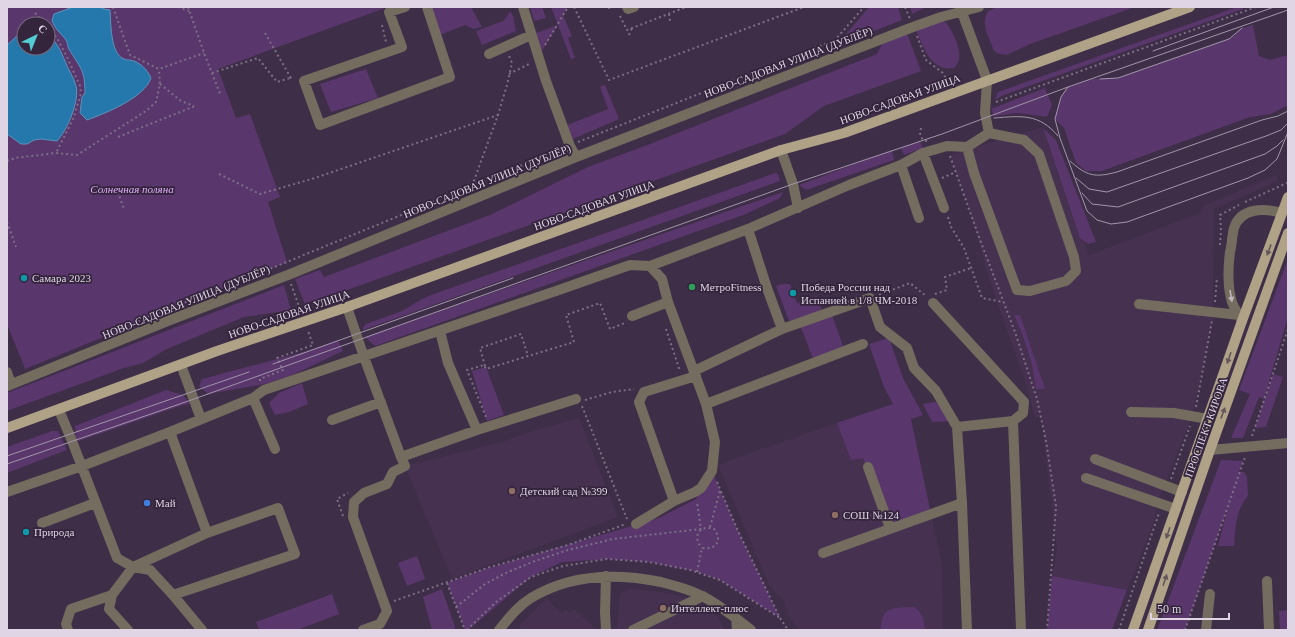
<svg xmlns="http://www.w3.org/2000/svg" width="1295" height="637" font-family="Georgia,serif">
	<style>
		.built { fill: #463151 }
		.green { fill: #59366c; fill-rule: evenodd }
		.water { fill: #2578ab; stroke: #5d94bc }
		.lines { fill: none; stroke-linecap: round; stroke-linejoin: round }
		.path { stroke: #7d6f85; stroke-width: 2; stroke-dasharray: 2 3; stroke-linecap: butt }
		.minor { stroke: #736c5f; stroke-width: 10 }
		.major { stroke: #afa287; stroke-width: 10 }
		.tram { stroke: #a296a9; stroke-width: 1 }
		.oneway { fill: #65565a }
		.oneway2 { fill: #bfb6bd }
		.culture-dot { fill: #0f9aa8; stroke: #34243c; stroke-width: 1.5 }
		.leisure-dot { fill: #2e9e5b; stroke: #34243c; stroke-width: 1.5 }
		.education-dot { fill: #8d6e63; stroke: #34243c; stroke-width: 1.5 }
		.shop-dot { fill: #3f7fe0; stroke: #34243c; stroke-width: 1.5 }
		.labels { text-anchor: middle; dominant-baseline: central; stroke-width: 3.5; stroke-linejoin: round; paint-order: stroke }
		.street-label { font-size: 11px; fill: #dfd5e5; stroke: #34243c }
		.park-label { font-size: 11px; font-style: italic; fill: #e1b2fc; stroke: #34243c }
		.poi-label { font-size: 11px; fill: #dfd5e5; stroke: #34243c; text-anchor: start }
	</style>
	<rect width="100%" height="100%" fill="#3e2e47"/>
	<path class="built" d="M1042,127L1089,255L1200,213L1205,205L1276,175L1278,181L1214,209L1213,319L1193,414L1157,504L1154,522L1127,590L1052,576L1057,551L1041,415L1035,418L1025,381L992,288L967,203L950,155Z
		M892,404L911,419L942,565L943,630H799L788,616L784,602L769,585L718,465L738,457Z
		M579,418L618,517L452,579L405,466L502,442L535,430Z
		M629,588L654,591L695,599L718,617L725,630H617L620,594Z
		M546,598L562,613L565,609L570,613L574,609L597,630H519L521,624Z"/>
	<path class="green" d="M7,7H388L218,69L236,118L250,114L280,197L268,202L287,262L25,369L7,324ZM24,24H48V48H24Z
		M431,7H471L482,27L473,29L465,25L440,35Z
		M530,7H542L546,18L534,21Z
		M551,7H567L563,15L572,36L568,38L575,58L571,59L558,25L538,57L531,35L558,25Z
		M869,7H898L902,20L841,44V40Z
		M910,7H927L912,14Z
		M998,7H1135L1030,44L1007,55L999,54L994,51C989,37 980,25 988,11Z
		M1237,7H1243V9L1001,96L995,100L998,92Z
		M510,11L513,16L516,31L482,45L476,31L503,21L506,18Z
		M943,20C951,26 962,50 959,60C958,63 956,66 954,68C931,72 923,47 916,30Z
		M1253,25L1259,56L1270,60L1288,55V105L1271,114L1250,117L1102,171H1086L1076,163L1064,128L1055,119L1061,97L1068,87L1092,79L1118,78L1231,38L1242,28Z
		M907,33L921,71L824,106L785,134L305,305L295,279L320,270L324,277L490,215L588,167L650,144L877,54L883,42Z
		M366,69L378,98L331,112L320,84Z
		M605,85L619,119L573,139L567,125L608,109L600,87Z
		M1045,88L1052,105L1047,117L1019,113L994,116L991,109Z
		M1043,128L1056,140L1096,242L1088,244L1080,238Z
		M920,141L923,148L904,155L901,148Z
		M892,150L894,160L806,190L799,185Z
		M775,173L778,174L780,181L363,330V327L366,324L402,311L422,299L431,295Z
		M783,192L780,198L746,214L375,346L365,337Z
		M1288,259V317L1264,399L1259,397L1243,438H1231L1250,394L1239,390Z
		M782,284H790L797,303L817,296L822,311L789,321L776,286Z
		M284,285L291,310L244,317L167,349L143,363L121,369L7,411V393Z
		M832,315L845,351L813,359L799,322Z
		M1014,315H1020L1045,389H1036L1032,364L1022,333Z
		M889,338L903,378L923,415L911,419L931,514L890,528L863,458L851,460L837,423L893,404L884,387L869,344Z
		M338,340L343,351L292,375L265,384L208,394L199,386L202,379L307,351Z
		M486,367L504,415L487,421L472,371Z
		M1273,374L1283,377L1266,427L1255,428Z
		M302,383L308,404L289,412L275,415L269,403L279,393Z
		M166,390L183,395L190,404L183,405L76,442L75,426Z
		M935,402L949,410L953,421L932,422L923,404Z
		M52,431H58L67,450L7,473V447Z
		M1221,460L1243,461L1239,472H1244L1247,477L1248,496C1235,511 1236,527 1234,546H1218L1228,506L1185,630H1157Z
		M712,471L738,531L780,618L720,580L694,571L649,562L607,559L562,562L531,577L468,630H465L447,583L482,570L659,518L696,499Z
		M417,556L425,579L407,586L398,563Z
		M1052,576L1127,590L1112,630H1047Z
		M442,589L455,627L454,630H432L423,597Z
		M332,594L339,614L297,630H259L256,622Z
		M914,607C923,613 924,620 925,630H881C881,605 894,608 914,607Z
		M1288,610V630H1280L1279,611Z"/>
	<path class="water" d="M73,7H100L104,9L110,10C111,22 110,54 124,59C126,60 128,60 130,60C140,62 147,69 151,78C144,98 106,113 87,120L80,113L82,97L85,93C85,69 80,68 69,49C67,46 68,43 66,40C60,32 55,30 52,20L54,14Z
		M24,34V48H48V36C57,41 61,52 65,61C68,70 74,77 76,86C80,100 67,131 57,141L41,139L34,140L27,144H21L7,134V45L17,36Z"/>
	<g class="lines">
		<path class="path" d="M113,7L130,55L159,69L204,53
			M178,7L189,11
			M188,7L204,53L221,96
			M574,7L609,80L804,7
			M905,7L910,19
			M608,8L615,7
			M35,13L45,24
			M669,14L670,21
			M620,16L627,30L686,7
			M382,25L386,42
			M48,28L57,38L66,55L80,86L81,93L74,117L56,153
			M265,33L291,78L294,77
			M629,35L632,28
			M917,36L926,60L943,73L949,84
			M545,45L568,7
			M212,73L258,58L277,82L290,78
			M509,74L531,63
			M160,84L181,101L194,106
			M996,102L1256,7
			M921,128L920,135L923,140L927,141
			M118,137L195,106
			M578,142L835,40L864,7
			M950,156L979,237L1015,332L1037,399L1046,441L1056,506L1047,630
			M7,161L15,158L56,153L77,155L146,111L156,102L160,84L159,69
			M219,174L260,194L315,178L498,115
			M942,178L956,172
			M472,186L498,115L507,85L512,63L509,56
			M116,187L124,209
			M1245,202L1287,183L1288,181
			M948,217L951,227L964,248L982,298L1003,302
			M7,222L16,247
			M1220,245L1221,230L1220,215L1239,205
			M238,282L472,186L561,149
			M291,284L301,312
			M935,294L947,290L945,277L971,268
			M879,295L910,283L926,296
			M1215,302L1217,277
			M666,329L680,371
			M111,332L164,310L205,295
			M485,366L480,348L521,334L528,356
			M260,381V379L283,370L277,358L313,345L308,331
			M585,400L612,392L634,389
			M582,406L627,519
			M1196,407L1212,321
			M486,417L467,370L484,365L486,369L574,342L566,315L600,303L610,329L625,323
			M1252,436L1288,329
			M1171,479L1190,426
			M717,482L738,531L780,618L788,630
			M343,516L337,499L348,493
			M710,527L720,491
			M697,572L702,548C716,550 723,541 714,529C699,524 692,537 702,548
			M447,583L465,630
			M394,601L490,567L568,545L626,524
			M456,607L485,584L508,572L535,561L568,550L613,539L701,529L697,502
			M467,630L496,602L531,577L563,566L607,559L649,562L690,570L720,580L780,618
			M1119,630L1159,513
			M1185,630L1245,457"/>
		<path class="minor" d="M405,7L389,12L402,47L304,81L320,125L450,77L427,7
			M523,7L546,81L570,146L576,157
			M627,7L628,9L634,7
			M960,7L987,80L985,113L989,133
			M489,54L531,35
			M781,150L793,184L798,208
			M923,153L944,208
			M901,165L919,218
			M748,229L767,288L782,329
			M933,303L1024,402L1023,413L1013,421L957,427
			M1139,304L1239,315
			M347,307L364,357L401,457
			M632,316L668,302
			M1242,321C1239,315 1234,308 1232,302C1227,286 1228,268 1230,252C1232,245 1232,235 1234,228C1241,207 1265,208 1282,213
			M440,331L448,363L477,430
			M181,365L201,419
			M694,371L782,329L870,298L880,327L907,348L914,368L936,391L957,427L962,503L967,630
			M7,372L11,384
			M7,386L170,320L288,275L576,157L913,27L941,17L979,7
			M253,398L275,449
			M706,404L863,344
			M59,410L72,441L117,558L133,567L150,570L173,595L202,630
			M1131,412L1174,413L1208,419
			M332,420L381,402
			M1013,421L1021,630
			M170,432L207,533
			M1210,450L1288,443
			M1095,459L1182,492
			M868,467L890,528
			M1086,478L1176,509
			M7,492L82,466L170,432L253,398L264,390L556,291L630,265L650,266L748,229L849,185L901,165L923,153L947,146L967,147L989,133L1024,140L1039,154L1074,257L1076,271L1066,281L1030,291L1017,290L974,173L967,147
			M674,501L639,402L644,392L696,376
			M42,523L95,503
			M636,524L674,501L695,492L701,488L712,471L715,442L706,404L668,302L662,279L650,266
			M823,553L962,503
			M1267,581L1269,630
			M112,595L109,609L128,630
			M736,618L737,630
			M68,630L66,624L71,609L112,595L133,567L207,533L278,508L295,554L173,595
			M363,630L380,624L387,611L353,517L354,502L364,493L387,484L393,472L405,466L401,457L477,430L576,399
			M499,630C509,618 518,606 531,598C570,574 617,573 661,582C675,586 690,589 704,597C721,606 736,618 751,630
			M606,630L605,612L606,576
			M633,630L703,596
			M1206,630L1210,594"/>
		<path class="major" d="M7,428L217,351L347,307L781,150L844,133L1190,7
			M1133,630L1242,321L1288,197
			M1148,630L1210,450L1288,233"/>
		<path class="tram" d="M1153,51L1274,7
			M1100,79L1118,78L1229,39L1242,28
			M1068,87L1061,97L1055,119L1060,138L1087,211L1097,220L1111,224L1127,222L1248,178L1265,170L1277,159L1288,132
			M994,118C1021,116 1039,113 1058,136
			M1070,161C1087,176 1094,178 1117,172L1262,120L1278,116L1288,111
			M1076,178L1089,189L1107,192L1266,136L1281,130L1288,123
			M1082,193L1092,204L1118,207L1265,154L1277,146L1283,140
			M273,364L513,278
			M7,456L249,372
			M7,464L194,399L793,184L942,134L1068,87L1288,10"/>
	</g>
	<defs><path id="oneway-solid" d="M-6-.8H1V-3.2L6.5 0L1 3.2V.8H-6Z"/></defs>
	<g class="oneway">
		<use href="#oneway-solid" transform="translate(1269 250) rotate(110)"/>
		<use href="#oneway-solid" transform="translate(1229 358) rotate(109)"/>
		<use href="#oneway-solid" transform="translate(1223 413) rotate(-70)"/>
		<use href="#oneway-solid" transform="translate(1168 533) rotate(109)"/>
		<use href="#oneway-solid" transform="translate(1165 580) rotate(-71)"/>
	</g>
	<use class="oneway2" href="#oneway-solid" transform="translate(1231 296) rotate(80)"/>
	<g class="culture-dot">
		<circle cx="24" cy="278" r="4"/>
		<circle cx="793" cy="293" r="4"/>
		<circle cx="26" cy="532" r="4"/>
	</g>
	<circle class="leisure-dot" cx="692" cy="287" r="4"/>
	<g class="education-dot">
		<circle cx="512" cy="491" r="4"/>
		<circle cx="835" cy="515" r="4"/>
		<circle cx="663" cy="608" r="4"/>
	</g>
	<circle class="shop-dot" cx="147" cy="503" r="4"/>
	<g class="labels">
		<g class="street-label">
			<text transform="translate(788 62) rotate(-21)">НОВО-САДОВАЯ УЛИЦА (ДУБЛЁР)</text>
			<text transform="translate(900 99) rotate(-20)">НОВО-САДОВАЯ УЛИЦА</text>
			<text transform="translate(487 181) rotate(-22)">НОВО-САДОВАЯ УЛИЦА (ДУБЛЁР)</text>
			<text transform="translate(594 205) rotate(-20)">НОВО-САДОВАЯ УЛИЦА</text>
			<text transform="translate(186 302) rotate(-22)">НОВО-САДОВАЯ УЛИЦА (ДУБЛЁР)</text>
			<text transform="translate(289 314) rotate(-19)">НОВО-САДОВАЯ УЛИЦА</text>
			<text transform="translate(1206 427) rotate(-70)">ПРОСПЕКТ КИРОВА</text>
		</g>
		<g class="park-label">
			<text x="132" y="189">Солнечная поляна</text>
		</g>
		<g class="poi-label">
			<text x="32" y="278">Самара 2023</text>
			<text x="700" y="287">МетроFitness</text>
			<text x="801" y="287">Победа России над<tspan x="801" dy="13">Испанией в 1/8 ЧМ-2018</tspan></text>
			<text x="520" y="491">Детский сад №399</text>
			<text x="155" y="503">Май</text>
			<text x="843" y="515">СОШ №124</text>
			<text x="34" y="532">Природа</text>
			<text x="671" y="608">Интеллект-плюс</text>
		</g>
	</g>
	<rect width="1295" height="637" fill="none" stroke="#dfd5e5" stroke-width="16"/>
	<g transform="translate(36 36) rotate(43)"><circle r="19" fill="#34243c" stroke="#786b80"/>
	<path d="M0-3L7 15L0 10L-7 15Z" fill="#51ccd3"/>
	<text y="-6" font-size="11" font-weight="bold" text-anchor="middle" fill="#dfd5e5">С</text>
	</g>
	<path d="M1151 613v6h78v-6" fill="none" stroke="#dfd5e5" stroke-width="2"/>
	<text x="1157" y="613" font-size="12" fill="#dfd5e5" stroke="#34243c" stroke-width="3" paint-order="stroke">50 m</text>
</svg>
